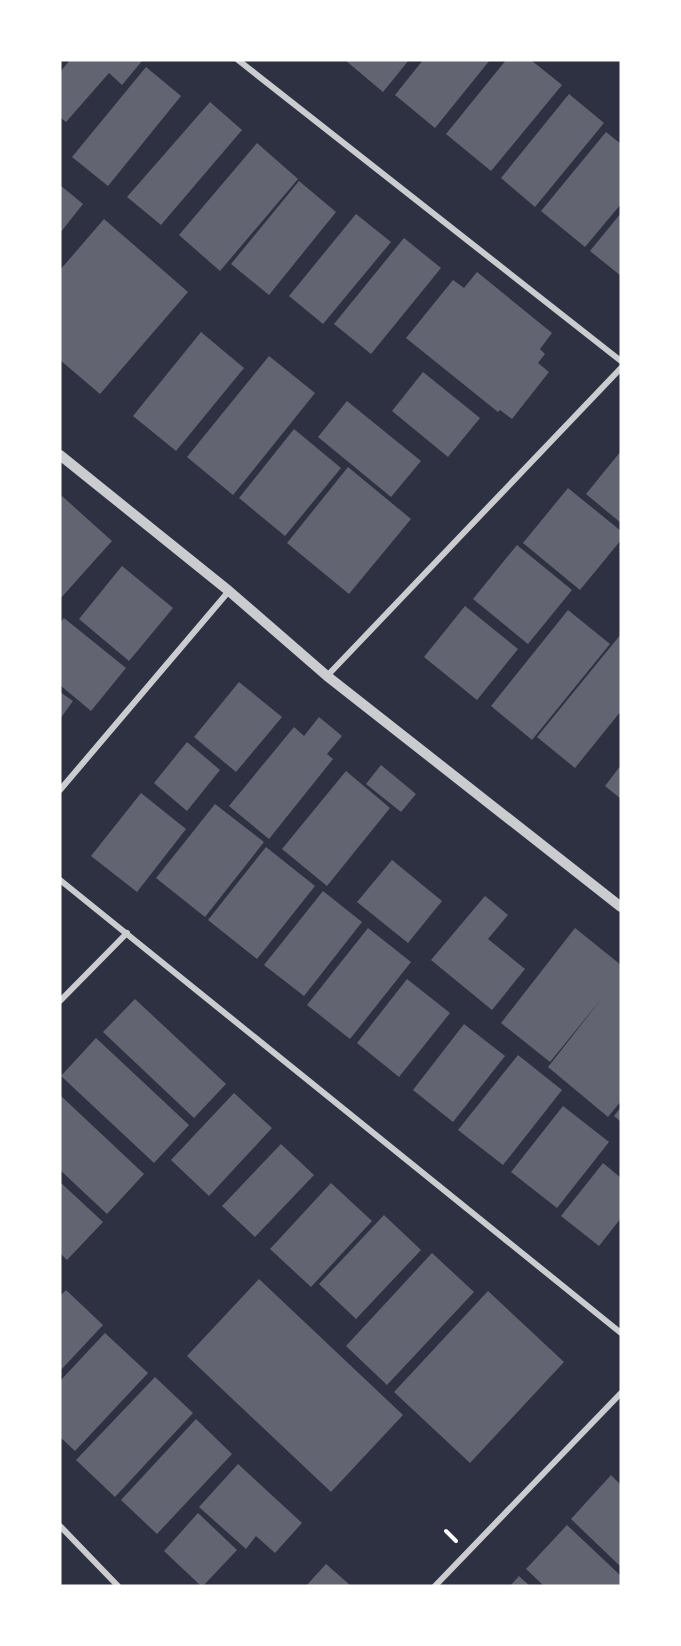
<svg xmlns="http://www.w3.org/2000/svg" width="681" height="1646" font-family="Inter,sans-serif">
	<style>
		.building { fill: #626471 }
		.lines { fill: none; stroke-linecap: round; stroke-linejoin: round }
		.path { stroke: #fff; stroke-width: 4 }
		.minor { stroke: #caccd0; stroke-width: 6 }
		.tertiary { stroke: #caccd0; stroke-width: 10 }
	</style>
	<rect width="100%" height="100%" fill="#2d3142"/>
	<path class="building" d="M70,60H141L142,61L122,85L109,73L66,122L60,117V72Z
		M345,60H409L383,92Z
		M423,60H490L435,128L395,95Z
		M506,60H531L562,85L491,171L446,134Z
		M146,67L181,96L108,186L72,157Z
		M569,94L604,123L535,207L501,178Z
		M210,102L242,130L161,225L127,197Z
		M606,132L621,144V204L585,247L541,211Z
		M257,143L298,179L220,271L179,235Z
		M299,181L336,212L269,295L231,264Z
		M60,185L83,204L60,233Z
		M621,213V276L590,251Z
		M356,214L391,242L323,324L289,296Z
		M104,219L188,292L100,394L60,360V270Z
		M404,238L441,268L371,354L334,324Z
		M477,272L552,333L540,349L545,354L538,363L549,372L512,419L500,410L498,412L406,338L453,280L464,288Z
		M201,332L244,368L176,451L133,416Z
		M269,356L315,393L233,495L187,457Z
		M423,372L480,418L448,457L392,411Z
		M347,401L421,461L391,497L318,437Z
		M294,429L341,468L285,536L239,498Z
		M621,451V523L586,494Z
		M348,467L411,519L349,594L287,543Z
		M568,488L621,531V540L580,590L523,543Z
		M62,496L112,541L60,599V498Z
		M517,545L572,590L528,644L473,599Z
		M122,566L173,608L129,661L79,619Z
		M465,606L518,649L477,700L424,657Z
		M568,610L610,644L532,740L491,706Z
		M64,618L126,668L91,711L60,685V623Z
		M621,634V711L575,768L537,737Z
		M239,682L282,717L236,772L194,737Z
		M60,692L73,701L60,719Z
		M319,717L342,736L327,754L333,759L269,839L229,806L294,727L304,736Z
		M187,742L220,770L187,811L154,783Z
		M381,765L416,794L401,812L366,784Z
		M621,765V799L605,786Z
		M346,771L390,808L327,886L282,849Z
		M141,793L186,829L137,892L91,856Z
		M215,804L264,842L205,917L156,878Z
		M266,847L315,886L257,959L208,920Z
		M392,860L442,901L408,943L357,902Z
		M323,891L362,922L304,996L264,965Z
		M485,896L508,915L488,939L525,969L492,1010L431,960Z
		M368,928L411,962L350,1039L307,1005Z
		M575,928L621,965V1101L608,1117L548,1067L603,997L550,1062L501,1023Z
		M407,979L450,1013L399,1077L357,1043Z
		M135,999L226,1084L194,1118L103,1032Z
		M464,1024L505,1056L453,1122L413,1090Z
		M96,1038L189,1125L154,1163L61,1076Z
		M518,1055L562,1090L503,1165L458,1130Z
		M234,1093L272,1128L209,1196L171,1160Z
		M60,1095L144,1174L107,1214L60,1170Z
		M563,1106L609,1142L557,1208L511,1172Z
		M621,1107V1122L614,1116Z
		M281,1144L314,1175L255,1237L222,1206Z
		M603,1163L621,1178V1218L599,1246L561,1216Z
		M60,1182L103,1222L67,1260L60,1253Z
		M331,1183L372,1221L311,1287L270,1249Z
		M384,1215L421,1250L356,1319L319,1284Z
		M432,1253L474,1292L387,1385L346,1346Z
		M259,1279L403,1415L331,1492L187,1356Z
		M66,1290L103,1325L60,1371V1296Z
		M488,1291L564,1362L470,1463L394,1392Z
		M105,1333L148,1373L75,1451L60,1437V1381Z
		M155,1377L193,1413L115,1497L76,1460Z
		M196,1419L232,1454L157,1534L121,1500Z
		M238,1464L302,1523L275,1553L256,1536L246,1549L199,1507Z
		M611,1475L621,1485V1567L571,1519Z
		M198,1513L237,1550L203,1586H201L164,1551Z
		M567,1525L621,1576V1586H544L526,1569Z
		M326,1564L351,1586H306Z
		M519,1576L530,1586H510Z"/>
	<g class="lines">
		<path class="path" d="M446,1531L456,1541"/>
		<path class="minor" d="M238,60L621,361
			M327,676L621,368
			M60,790L229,591
			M60,880L621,1333
			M60,1001L127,933
			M60,1526L118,1586
			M435,1586L621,1393"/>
		<path class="tertiary" d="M60,455L229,591L327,676L621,907"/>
	</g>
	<rect width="681" height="1646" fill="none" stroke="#ffffff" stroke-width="123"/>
</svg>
